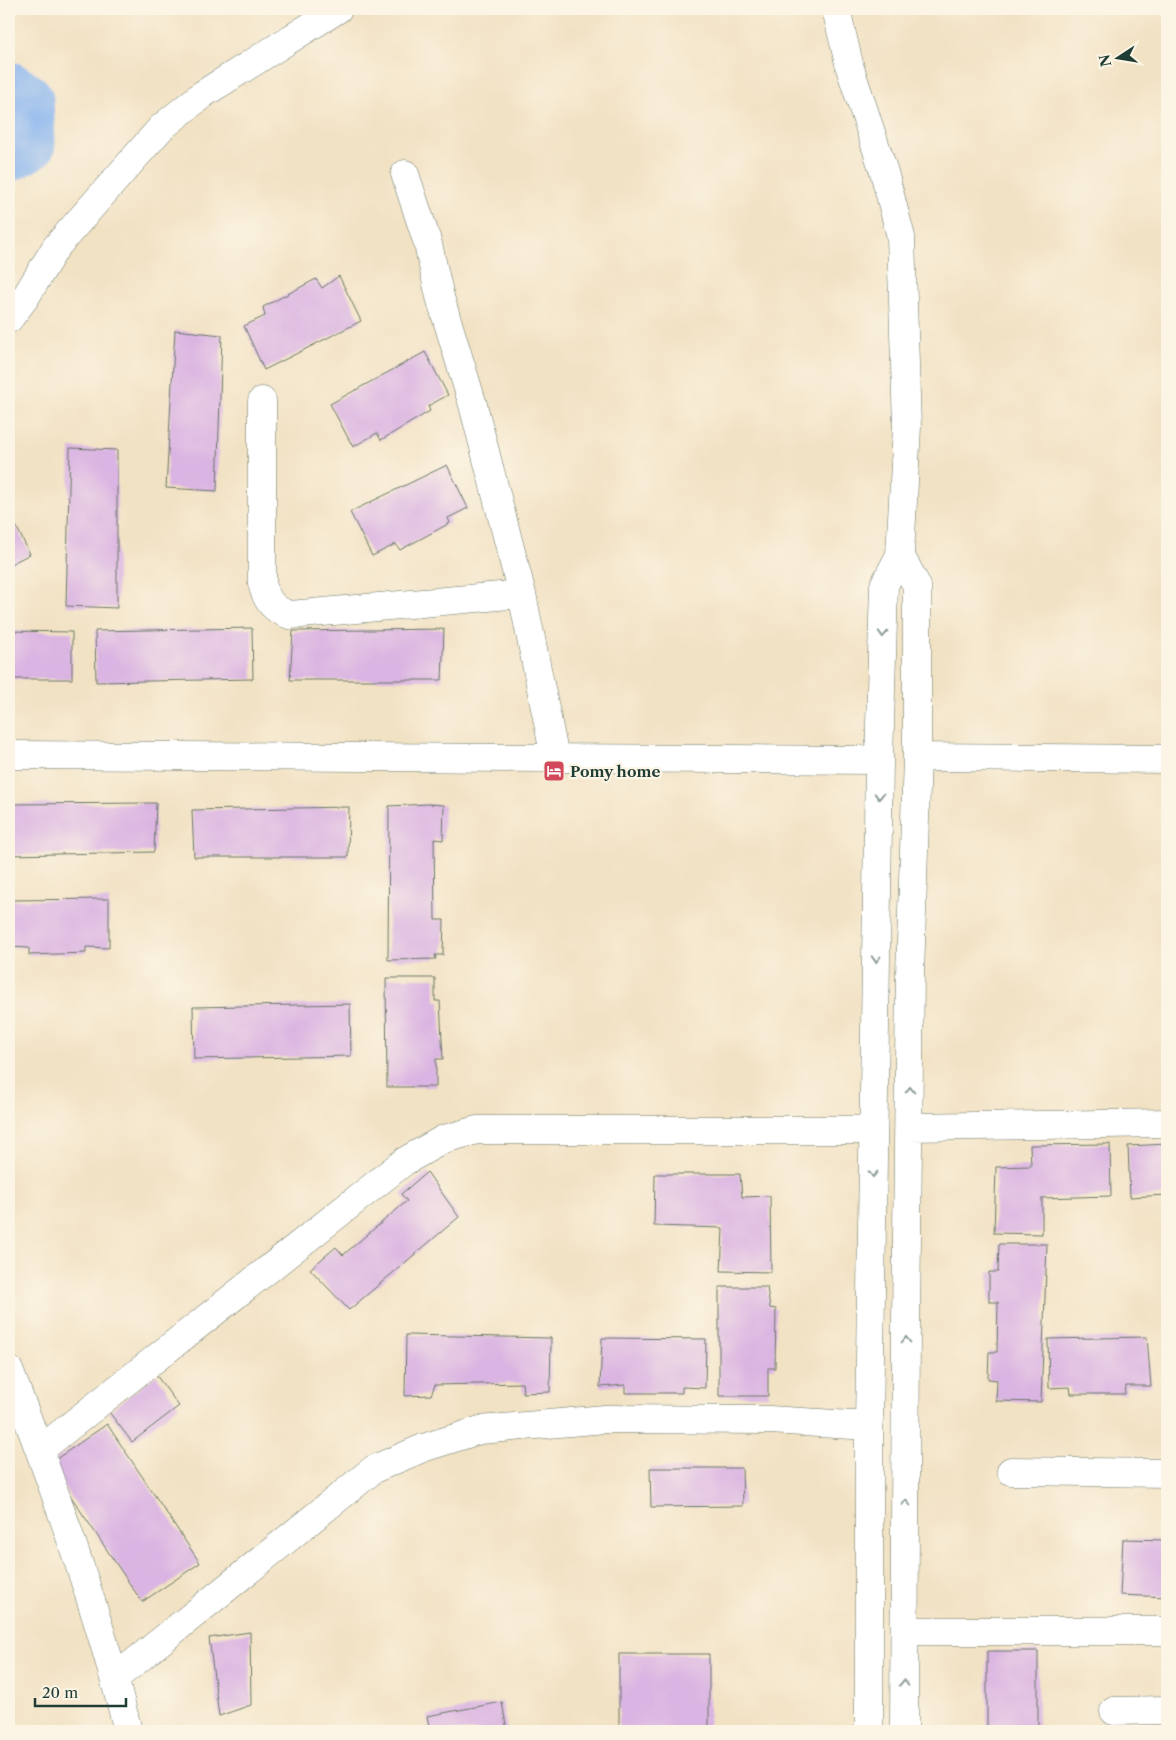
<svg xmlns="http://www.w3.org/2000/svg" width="1176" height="1740" font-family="'Libre Caslon Text',serif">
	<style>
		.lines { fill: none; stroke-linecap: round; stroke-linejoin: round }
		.river { stroke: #85b3ef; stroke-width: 55 }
		.building { fill: #dab4e2 }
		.minor-casing { stroke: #697766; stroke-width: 29 }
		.minor { stroke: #fff; stroke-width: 28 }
		.oneway { stroke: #8f9e9a }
		.labels { text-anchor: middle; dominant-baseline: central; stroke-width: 4.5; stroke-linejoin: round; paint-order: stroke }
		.poi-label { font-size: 15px; font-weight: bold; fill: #1f3d34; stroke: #fcf5e5; text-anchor: start }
	</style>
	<rect width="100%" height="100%" fill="#fcf5e5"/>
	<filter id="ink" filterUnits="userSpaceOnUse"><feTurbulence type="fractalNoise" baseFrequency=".02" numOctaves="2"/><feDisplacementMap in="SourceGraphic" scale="10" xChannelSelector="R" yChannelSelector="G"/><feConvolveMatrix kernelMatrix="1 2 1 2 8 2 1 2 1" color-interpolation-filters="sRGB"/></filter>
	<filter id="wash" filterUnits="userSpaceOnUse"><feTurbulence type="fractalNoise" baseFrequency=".0096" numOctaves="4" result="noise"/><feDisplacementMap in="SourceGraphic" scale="20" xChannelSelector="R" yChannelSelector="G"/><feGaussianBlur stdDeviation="1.12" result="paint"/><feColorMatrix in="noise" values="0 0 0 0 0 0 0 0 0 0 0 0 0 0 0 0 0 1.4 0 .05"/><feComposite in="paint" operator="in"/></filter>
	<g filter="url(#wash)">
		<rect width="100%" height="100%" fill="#f2e2c4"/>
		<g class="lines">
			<path class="river" d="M9,89L26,100L28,144L9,154"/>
		</g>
		<g id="blocks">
			<path class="building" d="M339,276L361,321L264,370L244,326L265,316L263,307L316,279L322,288Z
				M175,330L222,335L217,491L166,488Z
				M425,352L448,395L428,406L430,411L381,440L377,433L353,447L330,404Z
				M70,448L117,450V608L66,606Z
				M447,465L468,508L448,518L450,523L400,550L396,544L372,556L350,512Z
				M9,512L30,554L9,565Z
				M252,628L253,679L96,682L95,631Z
				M444,629L442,680H290L293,631Z
				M9,631L72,632V679H9Z
				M156,803L154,852L9,855V804Z
				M428,804L444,805L443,840L434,839L435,920H444L443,955H435L436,959L388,960L389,806Z
				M349,807L348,857H194L192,810Z
				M109,899V948L86,947V953L29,955V948L9,947V900Z
				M386,978H435V1001H440L443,1059H436V1087H387Z
				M350,1004L351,1056L194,1059L193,1007Z
				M1110,1144L1111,1196L1042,1198V1234L994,1233L996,1167L1031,1166L1030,1145Z
				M1167,1144V1195L1130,1197L1128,1146Z
				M427,1172L459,1217L349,1310L310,1269L336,1247L343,1255L407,1201L401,1194Z
				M655,1174H740L742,1197L770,1196L771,1272L721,1271L723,1228L654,1226Z
				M999,1244H1047L1041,1402L996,1401L997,1380L988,1379L989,1352H997L998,1302H989V1272H998Z
				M719,1287H767L770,1308L776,1309L775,1368H768V1396H719Z
				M406,1335L551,1338L550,1392L523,1393L522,1383L435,1385L431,1395L405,1396Z
				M1147,1337L1151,1386H1126L1125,1394H1071L1070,1387L1049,1388L1048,1339Z
				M602,1338L706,1339L705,1388L682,1387V1393H625V1385L600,1387Z
				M156,1375L179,1406L132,1442L109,1412Z
				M107,1424L200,1563L142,1602L49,1464Z
				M650,1468H742L743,1506L651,1507Z
				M1123,1539L1167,1540V1597L1120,1595Z
				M250,1632L251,1705L219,1716L209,1638Z
				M987,1651H1038V1731H987Z
				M619,1654H709V1731H619Z
				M502,1702L507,1731H430L427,1716Z"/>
		</g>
	</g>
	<g filter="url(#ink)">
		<use href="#blocks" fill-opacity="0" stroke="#697766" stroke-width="1"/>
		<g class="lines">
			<g class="minor-casing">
				<path id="minor" d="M836,9L850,68L884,172L901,237L907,427L900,555L884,585L879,760L869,1426V1731
					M405,174L428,244L440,297L473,405L522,594L555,758
					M9,319L25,298L56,247L161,128L203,94L338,9
					M262,401V583C266,600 273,610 290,615L522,594
					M900,555L917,586V757L910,974L906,1323L904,1731
					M9,755L879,760
					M917,757L1167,759
					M909,1127L1167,1123
					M9,1370C54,1486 98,1610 128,1731
					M40,1450L405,1161L444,1139L477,1130H873
					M1011,1471L1167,1473
					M905,1631H1167
					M115,1678L374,1469L423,1448L480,1430L605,1419L769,1420L869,1426
					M1114,1711L1167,1710"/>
			</g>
			<use href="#minor" class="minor"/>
		</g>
		<defs><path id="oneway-chevron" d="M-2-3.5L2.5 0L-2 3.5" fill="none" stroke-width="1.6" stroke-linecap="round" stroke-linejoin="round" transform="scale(1.25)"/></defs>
		<g class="oneway">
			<use href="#oneway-chevron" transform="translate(883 634) rotate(92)"/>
			<use href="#oneway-chevron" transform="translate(879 796) rotate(91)"/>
			<use href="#oneway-chevron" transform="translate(876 959) rotate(91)"/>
			<use href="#oneway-chevron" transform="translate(910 1090) rotate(-90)"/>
			<use href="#oneway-chevron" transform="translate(873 1174) rotate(91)"/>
			<use href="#oneway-chevron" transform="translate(906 1340) rotate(-90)"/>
			<use href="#oneway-chevron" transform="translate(906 1503) rotate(-90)"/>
			<use href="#oneway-chevron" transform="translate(904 1683) rotate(-89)"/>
		</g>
	</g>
	<defs>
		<g id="hotel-square" transform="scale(1.125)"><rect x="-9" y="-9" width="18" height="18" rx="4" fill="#d1495b" stroke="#fcf5e5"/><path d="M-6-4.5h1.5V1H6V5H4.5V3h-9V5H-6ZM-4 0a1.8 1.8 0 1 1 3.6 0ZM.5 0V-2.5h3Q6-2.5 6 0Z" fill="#fff"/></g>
	</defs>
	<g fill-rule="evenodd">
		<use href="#hotel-square" x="554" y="771"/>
	</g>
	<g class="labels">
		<g class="poi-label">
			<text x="570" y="771">Pomy home</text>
		</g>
	</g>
	<rect width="1176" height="1740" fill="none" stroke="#fcf5e5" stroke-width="30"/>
	<g transform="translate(1118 58) rotate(258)" stroke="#fcf5e5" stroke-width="4" paint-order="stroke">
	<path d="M0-4L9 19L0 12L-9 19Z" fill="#1f3d34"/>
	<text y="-8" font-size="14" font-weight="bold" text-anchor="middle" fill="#1f3d34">N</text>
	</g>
	<path d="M35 1698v8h91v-8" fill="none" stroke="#1f3d34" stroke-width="2.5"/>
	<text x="42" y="1698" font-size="15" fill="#1f3d34" stroke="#fcf5e5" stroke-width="4" paint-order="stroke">20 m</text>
</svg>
